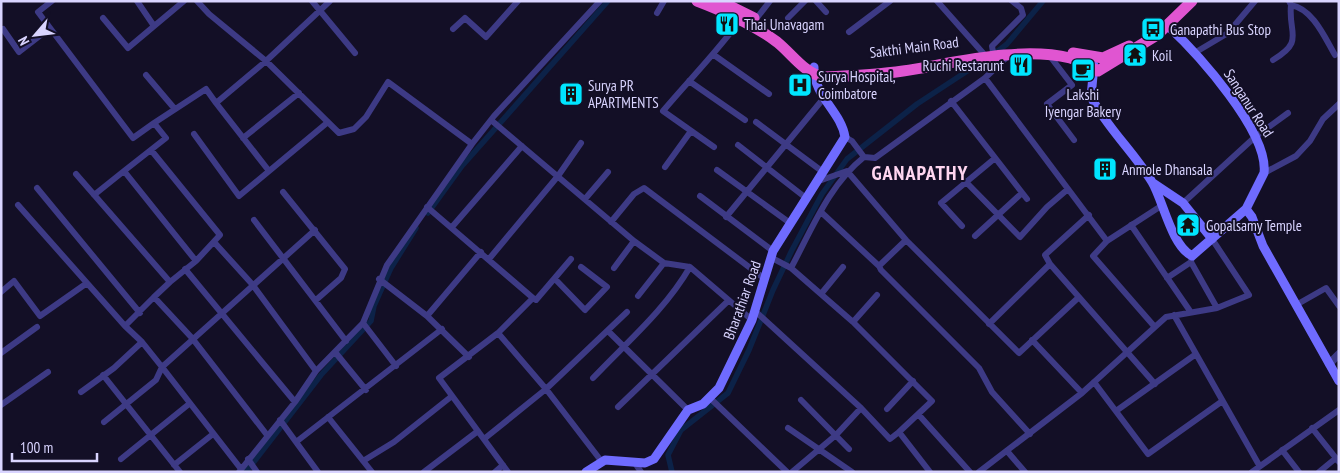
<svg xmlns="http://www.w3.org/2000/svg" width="1340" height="473" font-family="'PT Sans Narrow',sans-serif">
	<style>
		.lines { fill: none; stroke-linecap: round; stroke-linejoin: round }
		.canal { stroke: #0c2248; stroke-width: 5.5 }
		.minor { stroke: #3d3a85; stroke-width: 6 }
		.tertiary { stroke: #3d3a85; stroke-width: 8 }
		.secondary { stroke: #6f6bff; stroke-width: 9 }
		.trunk { stroke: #e055d1; stroke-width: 11 }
		.labels { text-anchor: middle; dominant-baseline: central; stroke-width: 4; stroke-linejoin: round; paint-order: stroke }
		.poi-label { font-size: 15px; fill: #d9d4ff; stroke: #130f26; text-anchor: start }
		.street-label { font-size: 15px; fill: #d9d4ff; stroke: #130f26 }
		.district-label { font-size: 20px; font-weight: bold; letter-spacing: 1px; fill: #ffd6f0; stroke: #130f26 }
	</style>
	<rect width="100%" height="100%" fill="#130f26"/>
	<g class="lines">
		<path class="canal" d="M994,54L1007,44L1043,1
			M428,213L462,166L608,1
			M246,472L321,375L371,321L374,306L391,268L416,228
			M672,472L668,455L681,430L728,393L749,350L773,290L792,250L822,194L847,159L917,104L984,60"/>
		<path class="minor" d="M52,1L38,12L133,138L154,123
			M137,1L154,26
			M197,1L209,14L266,61L330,1
			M312,1L355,53
			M816,1L826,12
			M937,1L983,53
			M1291,5C1313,9 1325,38 1335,55
			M657,13L664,1
			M103,18L128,48L184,1
			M788,18L805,1
			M756,19L770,1
			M3,29L19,52L50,28
			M453,29L465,18L486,37L518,1
			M849,32L890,1
			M993,52L992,46L1023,15L1021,8L1012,1
			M1196,52L1228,33L1255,1
			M714,55L769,94
			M1049,55L1072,85L1047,104L1074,140
			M1273,60C1305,41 1288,34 1291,5L1289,1
			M146,75L174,108
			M985,78L1008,56
			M689,81L745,120
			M951,101L1027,199
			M216,103L269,171
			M491,120L634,241L664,263L690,267L752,320
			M756,122L823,172
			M194,134L239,196L328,122
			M845,137L852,141L864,157L875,158L985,78L1107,241L1161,206
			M243,138L299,93
			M738,145L806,198
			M714,147L663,111C689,80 717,52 741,19
			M151,150L220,235L196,261
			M665,167L691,131
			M717,170L790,223
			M1264,173L1296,156L1310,141L1323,119L1339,104
			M76,174L170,282L196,261L124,171L166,138L154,123L206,89L216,103L266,61L339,133L354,129L366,117L388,82L472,144
			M965,181L1020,237L1047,207L1068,189
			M816,182L847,171L906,240L882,263L879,266L881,270L979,368L992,392L1030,434
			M37,188L140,313
			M283,192L345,269L341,278L316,300
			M94,195L124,171
			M700,196L773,251
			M585,199L608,172
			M1183,203L1255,137L1288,113
			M18,205L125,326
			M427,207L533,298L498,333L546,389L602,462
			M821,212L879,266
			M1089,215L1045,255L1050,264L1155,384
			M726,217L823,99
			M254,220L346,341
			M611,222L634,194L644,188L765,279
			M1131,225L1190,311
			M962,226L941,203L994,159
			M452,227L522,146
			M975,236L1022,193
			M1212,239L1249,295L1217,308
			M906,240L1019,353L1079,297
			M1107,241L1093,256L1154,326
			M214,242L252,284L316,371
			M772,258L791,268L853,322L932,401L899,432
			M489,259L558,176L581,143
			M614,268L634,241
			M791,268C812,229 829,185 864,157
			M185,269L295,402
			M1167,278L1191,262
			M379,279L427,316L469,357
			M555,279L585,310L607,287L581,267
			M170,282L154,297L192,338L267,435
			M1,292L14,281L40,316L87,283
			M821,294L843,267
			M638,296L664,263
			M533,298L536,300L571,259
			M1296,305L1326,288L1339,306
			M755,311L861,408L890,439L899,432L930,472
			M1174,315L1259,465
			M427,316L481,252
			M853,322L877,295
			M363,323L396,366
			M989,324L1050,264
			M608,331L688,410
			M498,333L439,378L508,472
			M1032,340L1082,393
			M335,352L366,390
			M1,353L37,327
			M103,375L180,472
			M593,378C627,342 665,310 690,267
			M1094,382L1148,454L1221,402
			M81,392L114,368L142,342
			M711,399L787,472
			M801,400L849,449
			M1,405L48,372
			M618,407L728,301
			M887,409L913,381
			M1116,411L1196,354
			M918,414L970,472
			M328,417L372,472
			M280,420L296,442L442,329
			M104,422L156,380L162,367L142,342L125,326L154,297
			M788,428L852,472
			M1312,428L1339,462
			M484,439L546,389L627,312
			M296,442L318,472
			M1282,450L1299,472
			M1007,451L1025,472
			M121,459L189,404
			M248,459L257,472
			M363,461L394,442L452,396
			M635,463L641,472
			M174,465L213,434
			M241,469L162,367L315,230
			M239,472L295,402L316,371L363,323L387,265L472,144L494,116L600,1
			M424,472L478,431
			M495,472L503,465
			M792,472L836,435L861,408
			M979,472L1082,393L1166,317L1217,308L1191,262L1192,256
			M1252,472L1339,410
			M1319,472L1336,458"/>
		<path class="tertiary" d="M1329,364L1339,354"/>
		<path class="secondary" d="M1094,65L1091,97C1107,128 1134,152 1152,182C1163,200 1171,245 1192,256L1246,209L1264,173C1269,132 1197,53 1168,26
			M1153,183L1183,203L1212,239
			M1246,209L1252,217L1263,246L1339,381
			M586,472L605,460L645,463L654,459L688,410L703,404L719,388L752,320L773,251L845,137C841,111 813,96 814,67"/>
		<path class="trunk" d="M697,1C726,12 753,24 777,42C792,54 804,73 823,77C850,76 877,75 903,71C955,63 1019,46 1070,58C1081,61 1088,66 1098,71L1157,35L1192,1
			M720,1L754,18
			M1073,53L1103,58L1129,46"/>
	</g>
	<defs>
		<g id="restaurant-square" transform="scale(1.25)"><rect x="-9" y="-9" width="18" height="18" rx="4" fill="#00e5ff" stroke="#130f26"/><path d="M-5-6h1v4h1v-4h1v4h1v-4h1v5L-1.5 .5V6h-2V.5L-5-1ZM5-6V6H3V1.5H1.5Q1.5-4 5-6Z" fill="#111"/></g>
		<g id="bus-square" transform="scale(1.25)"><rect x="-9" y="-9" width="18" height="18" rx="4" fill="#00e5ff" stroke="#130f26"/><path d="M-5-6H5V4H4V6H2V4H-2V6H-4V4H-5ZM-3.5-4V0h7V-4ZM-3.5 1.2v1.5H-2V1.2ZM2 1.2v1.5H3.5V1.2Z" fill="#111"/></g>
		<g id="temple-square" transform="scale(1.25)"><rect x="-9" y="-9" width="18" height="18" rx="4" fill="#00e5ff" stroke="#130f26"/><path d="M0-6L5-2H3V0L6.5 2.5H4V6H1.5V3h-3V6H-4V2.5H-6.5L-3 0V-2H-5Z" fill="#111"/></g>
		<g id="cafe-square" transform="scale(1.25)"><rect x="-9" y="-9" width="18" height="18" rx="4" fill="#00e5ff" stroke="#130f26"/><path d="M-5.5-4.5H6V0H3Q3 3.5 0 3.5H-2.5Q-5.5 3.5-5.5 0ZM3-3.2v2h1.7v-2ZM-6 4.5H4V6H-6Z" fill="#111"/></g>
		<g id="hospital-square" transform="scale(1.25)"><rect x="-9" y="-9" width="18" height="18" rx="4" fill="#00e5ff" stroke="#130f26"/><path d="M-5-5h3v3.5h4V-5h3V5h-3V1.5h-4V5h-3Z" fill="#111"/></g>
		<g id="building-square" transform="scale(1.25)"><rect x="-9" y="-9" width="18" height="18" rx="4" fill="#00e5ff" stroke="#130f26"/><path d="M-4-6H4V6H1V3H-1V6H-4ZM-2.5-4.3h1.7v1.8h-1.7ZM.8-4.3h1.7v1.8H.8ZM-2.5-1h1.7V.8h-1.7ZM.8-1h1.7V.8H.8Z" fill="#111"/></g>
	</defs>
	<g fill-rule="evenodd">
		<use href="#restaurant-square" x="727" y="24"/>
		<use href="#bus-square" x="1153" y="29"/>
		<use href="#temple-square" x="1135" y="55"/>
		<use href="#restaurant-square" x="1021" y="65"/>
		<use href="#cafe-square" x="1083" y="70"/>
		<use href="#hospital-square" x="800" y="85"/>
		<use href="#building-square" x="571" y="94"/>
		<use href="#building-square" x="1105" y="169"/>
		<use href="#temple-square" x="1188" y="225"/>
	</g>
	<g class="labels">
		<g class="poi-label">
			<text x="744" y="24">Thai Unavagam</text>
			<text x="1170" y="29">Ganapathi Bus Stop</text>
			<text x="1152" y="55">Koil</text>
			<text x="1004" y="65" text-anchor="end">Ruchi Restarunt</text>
			<text x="818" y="76">Surya Hospital,<tspan x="818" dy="17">Coimbatore</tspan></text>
			<text x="588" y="85">Surya PR<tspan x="588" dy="17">APARTMENTS</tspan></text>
			<text x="1083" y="94" text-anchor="middle">Lakshi<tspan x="1083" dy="17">Iyengar Bakery</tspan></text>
			<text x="1122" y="169">Anmole Dhansala</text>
			<text x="1206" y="225">Gopalsamy Temple</text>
		</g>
		<g class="street-label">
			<text transform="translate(914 47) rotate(-7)">Sakthi Main Road</text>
			<text transform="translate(1249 103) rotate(57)">Sanganur Road</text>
			<text transform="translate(742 300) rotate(-70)">Bharathiar Road</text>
		</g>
		<g class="district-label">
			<text x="920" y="173">GANAPATHY</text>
		</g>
	</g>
	<rect width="1340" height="473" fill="none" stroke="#d9d4ff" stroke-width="5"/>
	<g transform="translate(35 35) rotate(242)" stroke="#130f26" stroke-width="4" paint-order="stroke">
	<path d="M0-4L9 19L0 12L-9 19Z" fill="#d9d4ff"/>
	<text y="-8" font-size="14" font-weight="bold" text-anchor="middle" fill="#d9d4ff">N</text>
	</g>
	<path d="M12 453v8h85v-8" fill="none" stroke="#d9d4ff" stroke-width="2.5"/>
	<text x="20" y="453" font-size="15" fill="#d9d4ff" stroke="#130f26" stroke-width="4" paint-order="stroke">100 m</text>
</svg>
